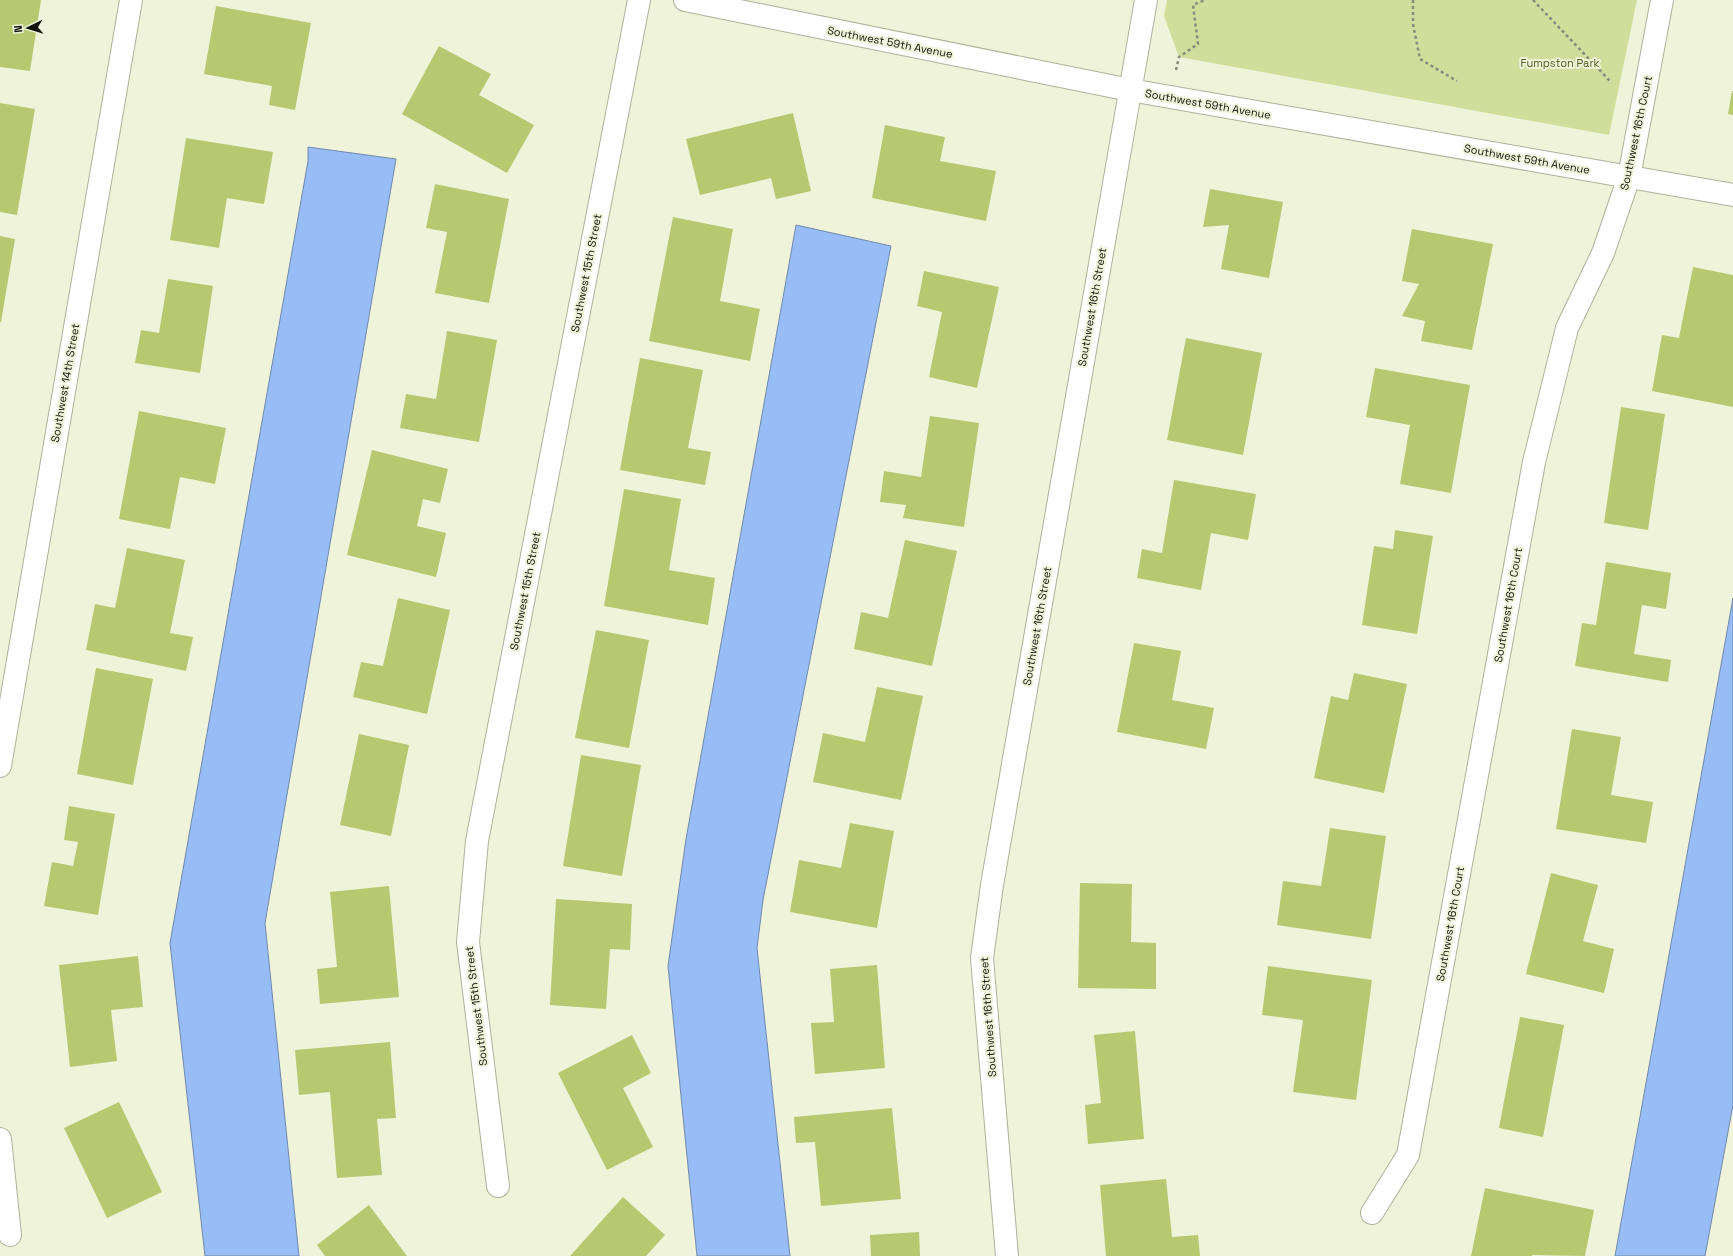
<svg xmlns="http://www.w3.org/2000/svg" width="1733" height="1256" font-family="'Space Grotesk',sans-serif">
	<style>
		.green { fill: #d1de9b }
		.water { fill: #98bcf5; stroke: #7089ae }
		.building { fill: #b8c871 }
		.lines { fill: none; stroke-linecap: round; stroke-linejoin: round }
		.street-casing { stroke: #adb29a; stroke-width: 24 }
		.path { stroke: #878b7a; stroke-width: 2.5; stroke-dasharray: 3 3; stroke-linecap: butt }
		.street { stroke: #fff; stroke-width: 22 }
		.labels { text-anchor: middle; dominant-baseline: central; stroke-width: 4; stroke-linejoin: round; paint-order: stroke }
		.street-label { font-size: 11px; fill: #11130a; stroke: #eef3da }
		.park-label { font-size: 11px; fill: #525b1d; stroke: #eef3da }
	</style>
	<rect width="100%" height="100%" fill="#eef3da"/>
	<path class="green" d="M1167,0H1637L1609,135L1179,57L1164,16Z"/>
	<path class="water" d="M308,147L396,159L265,923L299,1256H205L170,943L308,161Z
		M796,225L891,246L763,900L757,948L790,1256H697L668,966L686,839Z
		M1733,598V1105L1705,1256H1615Z"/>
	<path class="building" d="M0,0H41L30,71L0,67Z
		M216,6L311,23L295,110L269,105L272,86L204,74Z
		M439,46L491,74L479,95L534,125L507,173L402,114Z
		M1732,91H1733V115L1728,114Z
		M0,103L35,109L17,215L0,212Z
		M793,113L811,191L776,199L771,178L700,195L686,139Z
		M885,125L945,137L940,161L996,171L986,221L872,198Z
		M186,138L273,152L264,204L227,198L219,248L170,240Z
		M435,184L509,199L489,303L435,293L447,232L426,228Z
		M1210,189L1283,202L1269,278L1221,269L1229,225L1203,227Z
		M673,217L733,229L720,301L760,309L750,361L649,341Z
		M1412,229L1493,244L1472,350L1421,341L1425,321L1402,316L1419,284L1402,281Z
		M0,236L15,239L1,322H0Z
		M1693,267L1733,275V407L1652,391L1662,335L1679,338Z
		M924,271L999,287L977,388L929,377L942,312L917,306Z
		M168,279L213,286L200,373L135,363L141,330L159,333Z
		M447,331L497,340L479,442L400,428L406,394L436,399Z
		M1186,338L1262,353L1243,455L1167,440Z
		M640,358L703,370L688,448L711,452L705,485L620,470Z
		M1375,368L1470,385L1451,493L1400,484L1410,425L1366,417Z
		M1621,407L1665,414L1648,530L1604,523Z
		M139,411L226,428L215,484L180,477L170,529L119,519Z
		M930,416L979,423L964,527L903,518L906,505L880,502L884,471L921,477Z
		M372,450L448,469L440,503L423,499L417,526L446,533L436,577L347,555Z
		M1174,480L1256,494L1248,540L1211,533L1201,590L1137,578L1142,549L1162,553Z
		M624,489L681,499L669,570L715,578L708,625L604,606Z
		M1395,530L1433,536L1417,634L1362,625L1374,546L1393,549Z
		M905,540L957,551L932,666L854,649L861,612L888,618Z
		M127,548L185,560L170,633L193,637L186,671L86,650L95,604L115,608Z
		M1606,562L1671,573L1666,609L1642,605L1634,654L1671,660L1668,682L1575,666L1582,623L1596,625Z
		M398,598L450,610L427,714L353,697L361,662L383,666Z
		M596,630L649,640L629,748L575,738Z
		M1134,643L1181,651L1172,700L1214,708L1206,749L1117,732Z
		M96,668L153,679L133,785L77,774Z
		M1354,673L1407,684L1384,793L1314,778L1331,696L1348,700Z
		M877,687L923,696L901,800L813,782L823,733L865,742Z
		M1572,729L1621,737L1611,795L1653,802L1646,843L1556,829Z
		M359,734L409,745L391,836L340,825Z
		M581,755L641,765L622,876L563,866Z
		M69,806L115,814L98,915L44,906L52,862L73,866L78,842L64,840Z
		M850,823L894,831L877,928L790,912L799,860L841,868Z
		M1330,828L1386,836L1371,939L1277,925L1283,881L1321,886Z
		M1551,873L1598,885L1583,941L1614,949L1604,993L1526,974Z
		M1080,883L1132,884L1131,942L1156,943V989L1078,988Z
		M389,886L399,997L320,1004L317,969L337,967L330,892Z
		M556,899L632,904L630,950L610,949L606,1009L550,1005Z
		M138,956L143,1007L111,1010L117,1061L70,1067L59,965Z
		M877,965L885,1068L815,1074L811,1023L834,1022L830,969Z
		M1268,966L1372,980L1356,1100L1293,1092L1303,1020L1262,1015Z
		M1520,1017L1564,1025L1543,1137L1499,1128Z
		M1135,1031L1144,1139L1088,1144L1085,1105L1101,1103L1094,1035Z
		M632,1035L651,1073L623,1088L653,1147L607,1170L558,1073Z
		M390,1042L396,1118L377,1119L382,1175L337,1178L330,1092L299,1095L295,1050Z
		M119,1102L162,1192L107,1218L64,1128Z
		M892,1108L901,1199L821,1206L815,1142L796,1143L794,1117Z
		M1166,1179L1172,1237L1198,1235L1200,1256H1106L1100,1185Z
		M1485,1188L1594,1210L1585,1256L1532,1255V1256H1471Z
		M623,1197L665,1235L646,1256H570Z
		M369,1205L407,1256H325L317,1245Z
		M919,1232L920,1256H871L870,1235Z"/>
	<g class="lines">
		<g class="street-casing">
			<path id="street" d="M685,0L1130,90L1733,195
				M0,766L131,0
				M0,1139L10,1235
				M498,1186L468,942L477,841L639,0
				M1372,1213L1408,1155L1534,462L1567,328L1603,253L1629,177L1662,0
				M1007,1256L982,958L992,885L1146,0"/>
		</g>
		<path class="path" d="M1413,0V24L1420,59L1457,81
			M1533,0L1610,81
			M1176,70L1179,57L1198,44L1193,5L1205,0"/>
		<use href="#street" class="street"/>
	</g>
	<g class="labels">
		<g class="street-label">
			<text transform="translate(890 42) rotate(11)">Southwest 59th Avenue</text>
			<text transform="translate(1208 104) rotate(10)">Southwest 59th Avenue</text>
			<text transform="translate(1636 133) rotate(-78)">Southwest 16th Court</text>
			<text transform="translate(1527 159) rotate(10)">Southwest 59th Avenue</text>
			<text transform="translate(586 273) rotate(-79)">Southwest 15th Street</text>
			<text transform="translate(1092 307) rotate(-80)">Southwest 16th Street</text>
			<text transform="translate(65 383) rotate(-80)">Southwest 14th Street</text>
			<text transform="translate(525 591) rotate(-79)">Southwest 15th Street</text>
			<text transform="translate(1508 605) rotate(-80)">Southwest 16th Court</text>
			<text transform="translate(1037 626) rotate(-80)">Southwest 16th Street</text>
			<text transform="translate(1450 924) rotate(-80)">Southwest 16th Court</text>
			<text transform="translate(476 1006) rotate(-97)">Southwest 15th Street</text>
			<text transform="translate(988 1017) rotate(-94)">Southwest 16th Street</text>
		</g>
		<g class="park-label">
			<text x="1560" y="63">Fumpston Park</text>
		</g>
	</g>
	<g transform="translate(28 28) rotate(265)" stroke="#eef3da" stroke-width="3" paint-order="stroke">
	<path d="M0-3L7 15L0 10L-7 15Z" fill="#11130a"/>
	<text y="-6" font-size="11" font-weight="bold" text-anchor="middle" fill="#11130a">N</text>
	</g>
</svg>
